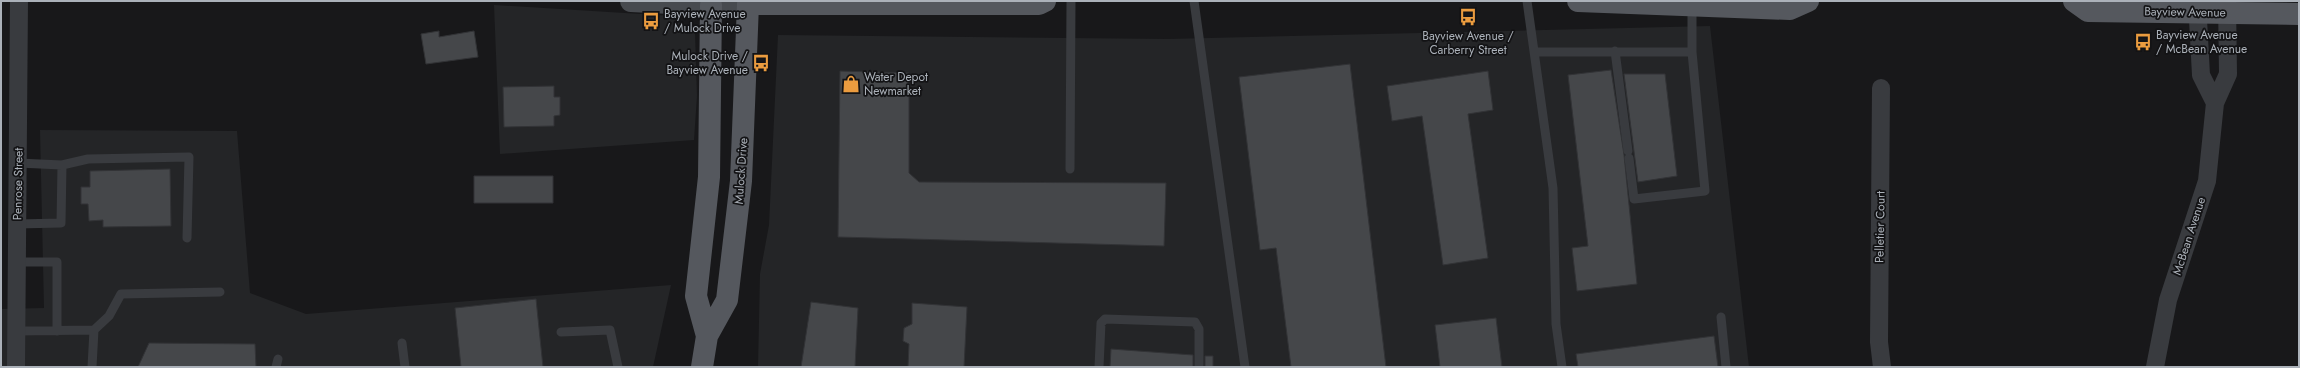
<svg xmlns="http://www.w3.org/2000/svg" width="2300" height="368" font-family="Jost,sans-serif">
	<style>
		.built { fill: #242527 }
		.building { fill: #45474a; stroke: #323336 }
		.lines { fill: none; stroke-linecap: round; stroke-linejoin: round }
		.lane { stroke: #393b3f; stroke-width: 9 }
		.street { stroke: #393b3f; stroke-width: 18 }
		.secondary { stroke: #474a4f; stroke-width: 22 }
		.primary { stroke: #55585e; stroke-width: 22 }
		.labels { text-anchor: middle; dominant-baseline: central; stroke-width: 3.5; stroke-linejoin: round; paint-order: stroke }
		.street-label { font-size: 12px; fill: #abb1b9; stroke: #131315 }
		.poi-label { font-size: 12px; fill: #abb1b9; stroke: #131315; text-anchor: start }
	</style>
	<rect width="100%" height="100%" fill="#18181a"/>
	<path class="built" d="M494,5L673,16L695,33L697,96L694,140L500,154Z
		M1710,26L1749,367H758L760,274L769,225L778,35L1168,39Z
		M40,130L237,131L250,293L306,314L671,285L653,367H1V309L44,308Z"/>
	<path class="building" d="M439,31V37L474,31L478,57L426,64L421,34Z
		M1350,64L1386,367H1291L1276,248L1260,250L1239,77Z
		M1611,70L1624,155L1637,284L1577,291L1572,248L1588,246L1568,75Z
		M840,71L909,73V173L919,182L1166,183L1164,246L838,237Z
		M1488,71L1493,110L1468,114L1488,258L1443,265L1422,116L1392,121L1387,86Z
		M1624,74H1665L1677,176L1638,182Z
		M554,86V97H560V115L554,116V126L504,127L503,87Z
		M170,169L171,226L103,227V220L89,221L88,204H81V187H90V171Z
		M474,176H553V203H474Z
		M536,299L543,367H461L455,308Z
		M811,302L858,308L855,367H801Z
		M912,303L967,307L964,367H908L909,344L903,341L904,328L912,324Z
		M1496,318L1502,367H1440L1435,325Z
		M1714,336L1718,367H1578L1576,354Z
		M149,343L255,344L256,367H138Z
		M1111,349L1193,355V367H1110Z
		M1205,356H1213V367H1205Z"/>
	<g class="lines">
		<path class="lane" d="M1194,1L1245,367
			M1527,1L1553,188L1556,324L1562,367
			M1615,51L1628,151
			M1535,52H1692
			M1629,158L1634,199L1705,191L1692,52V5
			M62,165L88,159L189,157L187,238
			M1070,169L1071,1
			M17,224L61,223L62,165L18,163
			M17,262H57V331
			M1721,317L1726,367
			M94,330L109,316L121,294L220,292
			M16,331L94,330L92,367
			M561,332L610,330L618,367
			M402,343L405,367
			M276,367L278,359
			M1099,367L1101,323L1105,319L1195,322L1199,329V367"/>
		<path class="street" d="M2197,1L2201,75L2215,103
			M1881,88L1879,342L1882,367
			M16,367L19,1
			M2155,367L2168,300L2207,181L2215,103L2228,74L2227,1"/>
		<path class="secondary" d="M631,1L711,5L748,4V1"/>
		<path class="primary" d="M1578,1L1790,9L1808,1
			M2074,1L2088,11L2299,14
			M707,336L696,296L709,177L711,5
			M702,367L707,336L727,300L741,181L748,4H1039L1045,1"/>
	</g>
	<defs>
		<g id="bus-bare" transform="scale(1.38)"><path d="M-5-6H5V4H4V6H2V4H-2V6H-4V4H-5ZM-3.5-4V0h7V-4ZM-3.5 1.2v1.5H-2V1.2ZM2 1.2v1.5H3.5V1.2Z" fill="#eb9c3f" stroke="#131315" stroke-width="2.5" paint-order="stroke"/></g>
		<g id="shop-bare" transform="scale(1.38)"><path d="M-5-2.5h2.3a2.7 3.5 0 0 1 5.4 0H5L5.5 6h-11ZM-1.5-2.5h3a1.5 2.3 0 0 0-3 0Z" fill="#eb9c3f" stroke="#131315" stroke-width="2.5" paint-order="stroke"/></g>
	</defs>
	<g fill-rule="evenodd">
		<use href="#bus-bare" x="1468" y="17"/>
		<use href="#bus-bare" x="651" y="21"/>
		<use href="#bus-bare" x="2143" y="42"/>
		<use href="#bus-bare" x="761" y="63"/>
		<use href="#shop-bare" x="851" y="84"/>
	</g>
	<g class="labels">
		<g class="street-label">
			<text transform="translate(2185 12) rotate(1)">Bayview Avenue</text>
			<text transform="translate(741 171) rotate(-86)">Mulock Drive</text>
			<text transform="translate(18 184) rotate(-89)">Penrose Street</text>
			<text transform="translate(1880 227) rotate(-89)">Pelletier Court</text>
			<text transform="translate(2189 236) rotate(-72)">McBean Avenue</text>
		</g>
		<g class="poi-label">
			<text x="664" y="14">Bayview Avenue<tspan x="664" dy="14">/ Mulock Drive</tspan></text>
			<text x="2156" y="35">Bayview Avenue<tspan x="2156" dy="14">/ McBean Avenue</tspan></text>
			<text x="1468" y="36" text-anchor="middle">Bayview Avenue /<tspan x="1468" dy="14">Carberry Street</tspan></text>
			<text x="748" y="56" text-anchor="end">Mulock Drive /<tspan x="748" dy="14">Bayview Avenue</tspan></text>
			<text x="864" y="77">Water Depot<tspan x="864" dy="14">Newmarket</tspan></text>
		</g>
	</g>
	<rect width="2300" height="368" fill="none" stroke="#abb1b9" stroke-width="4"/>
</svg>
